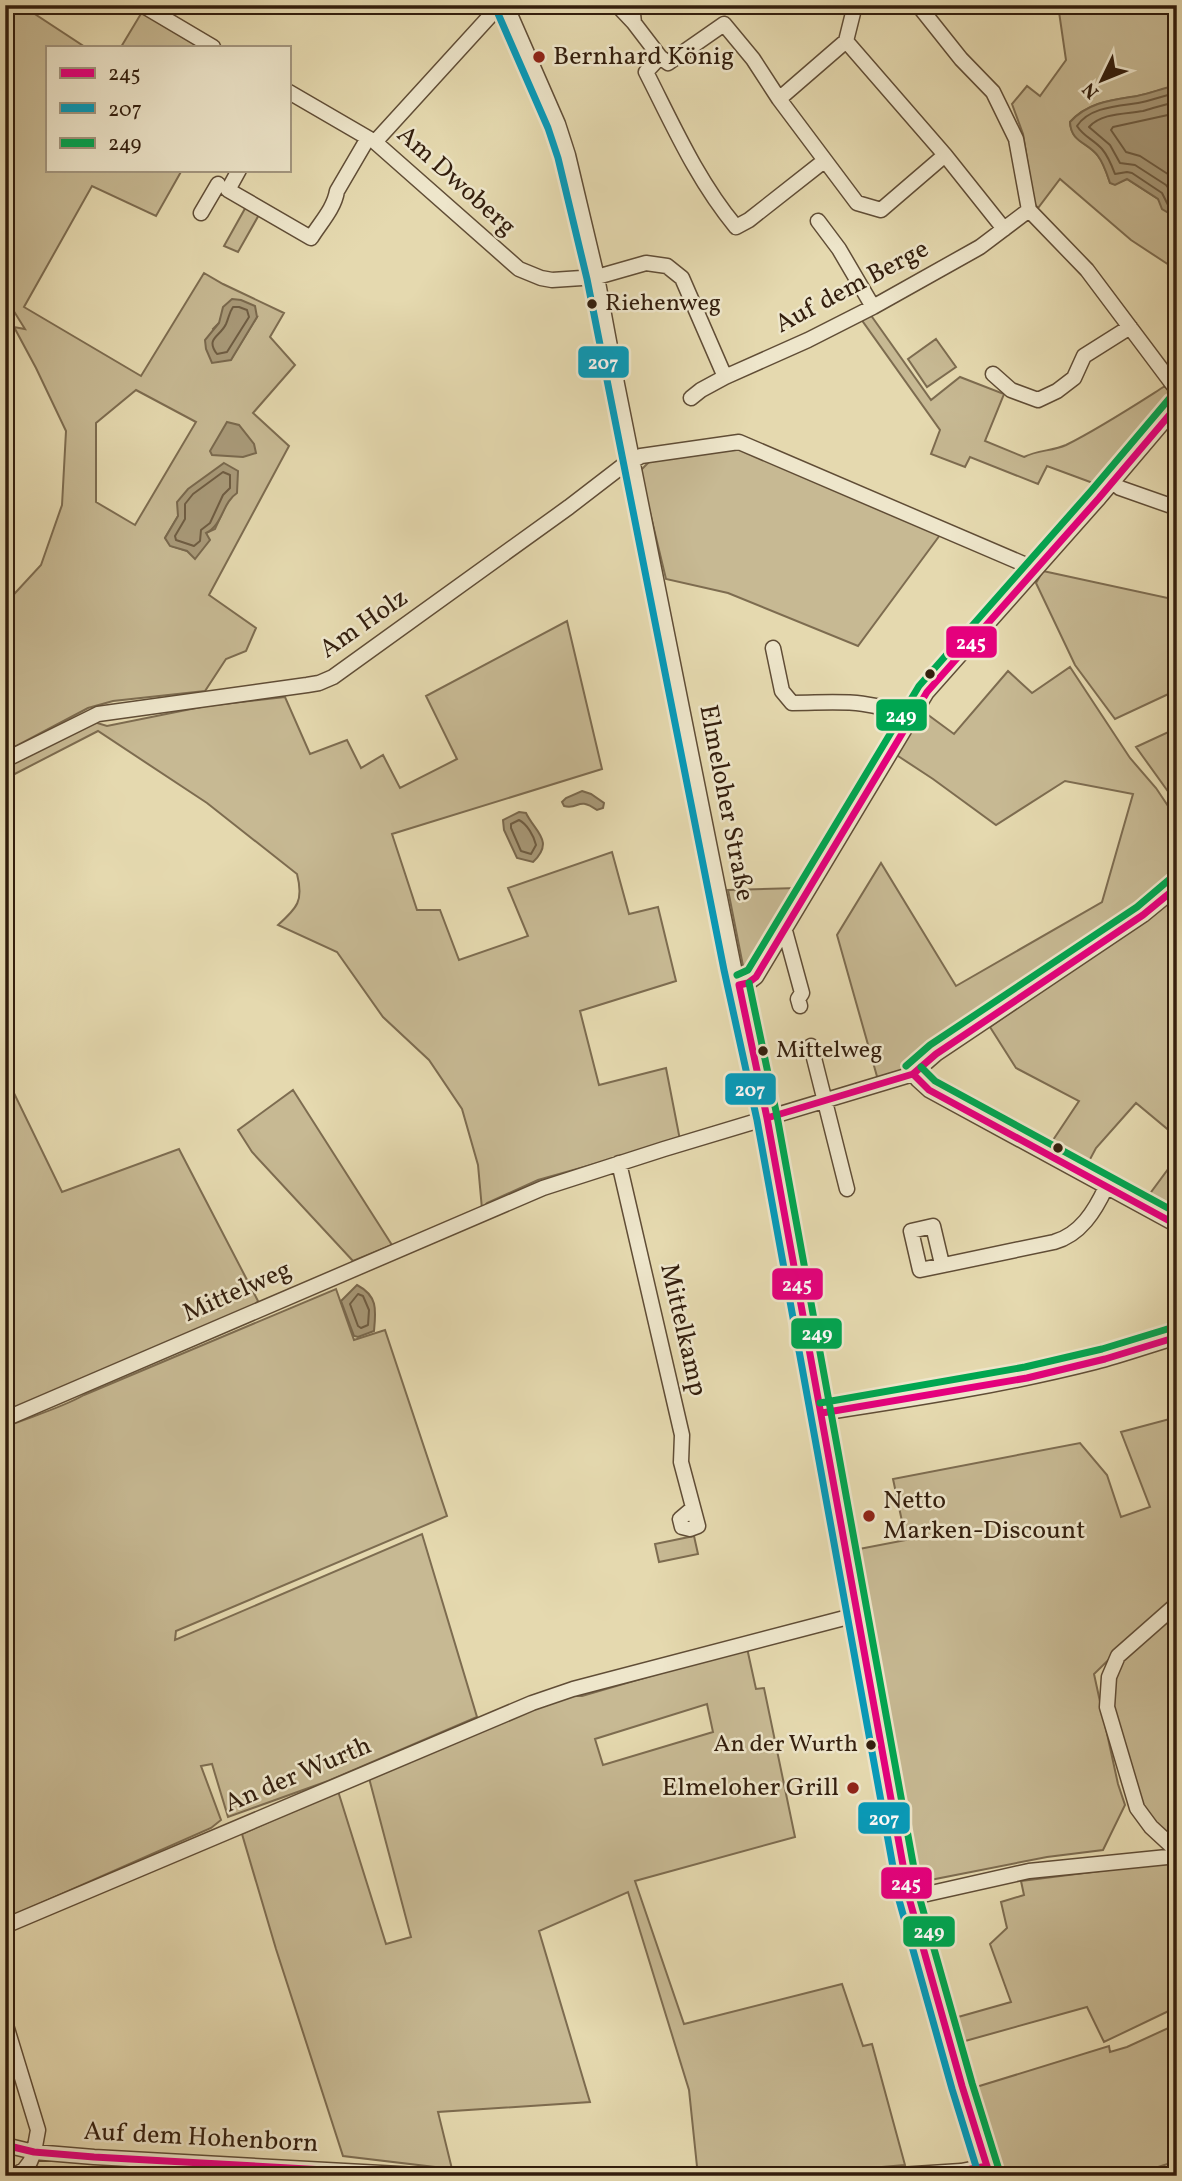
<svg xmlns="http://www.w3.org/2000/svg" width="1182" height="2181" font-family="Vollkorn,serif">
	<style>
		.green { fill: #c7b993; stroke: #7d6c50; stroke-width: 2; fill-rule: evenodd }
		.water { fill: #a89978; stroke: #79684d; stroke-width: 2 }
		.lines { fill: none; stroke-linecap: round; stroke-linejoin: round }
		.shore { stroke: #6e5c42; stroke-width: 2 }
		.minor-casing { stroke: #604d36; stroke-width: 17 }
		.minor { stroke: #eee6cb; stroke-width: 14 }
		.bus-1-casing { stroke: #eee6cb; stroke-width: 12 }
		.bus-2-casing { stroke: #eee6cb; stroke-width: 12 }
		.bus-3-casing { stroke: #eee6cb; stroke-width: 12 }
		.bus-1 { stroke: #e5007d; stroke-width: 7 }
		.bus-2 { stroke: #059bbb; stroke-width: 7 }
		.bus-3 { stroke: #00a651; stroke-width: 7 }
		.poi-dot { fill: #8f2418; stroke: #eee6cb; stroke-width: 2.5 }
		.bus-dot { fill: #331e0d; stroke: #eee6cb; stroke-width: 2.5 }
		.labels { text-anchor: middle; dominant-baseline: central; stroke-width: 5; stroke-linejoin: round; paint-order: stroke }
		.bus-label { font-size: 24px; fill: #331e0d; stroke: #eee6cb; text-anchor: start }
		.poi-label { font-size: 26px; fill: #331e0d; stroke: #eee6cb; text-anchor: start }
		.street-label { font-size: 26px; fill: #331e0d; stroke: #eee6cb }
		.line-badge { stroke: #eee6cb; stroke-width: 2.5 }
		.badge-label { font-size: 19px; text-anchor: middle; font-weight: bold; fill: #fff }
	</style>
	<rect width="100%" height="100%" fill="#e5d9af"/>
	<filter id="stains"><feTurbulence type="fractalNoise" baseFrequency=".00286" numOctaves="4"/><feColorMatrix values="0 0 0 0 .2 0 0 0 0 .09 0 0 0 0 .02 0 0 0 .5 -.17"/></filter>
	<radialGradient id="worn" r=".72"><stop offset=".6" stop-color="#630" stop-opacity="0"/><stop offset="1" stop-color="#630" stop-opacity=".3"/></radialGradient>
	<path class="green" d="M5,5H21L85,47H47V170H182L156,216L92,186L24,307L141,376L204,273L223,284L284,313L270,337L295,365L253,413L289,446L209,595L256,628L246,651L226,659L205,691L113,701L88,708L5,752V604L41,565L62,505L66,431L36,368L14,327L25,329L5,297ZM257,317L231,359L213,329L219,323ZM136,390L196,422L135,525L96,502V423ZM229,498L215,529L206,533L188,551L171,546L165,538L178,516Z
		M1058,5H1177V87C1163,88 1151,93 1138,96C1112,100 1088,102 1070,122C1071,143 1089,142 1098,156C1104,164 1107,174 1110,183L1115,184L1127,179L1158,199L1170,215L1177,218V274L1169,265L1131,240L1060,179L1038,208L1034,203L1023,134L1012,104L1027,86L1040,96L1066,60Z
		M142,12L201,47H121Z
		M247,205L260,213L238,252L224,246Z
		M870,314L931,400L960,377L1004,394L985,441L1024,457C1037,450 1053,451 1066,445C1100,428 1132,407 1165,386L1175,399L1101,486L1047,466L1038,484L970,457L965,467L931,454L940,430L861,319Z
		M936,339L956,367L927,387L908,359Z
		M733,446L940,535L858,646L728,593L666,579L640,471L649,462Z
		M1043,571L1177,600V690L1115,719L1075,665L1036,583Z
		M567,621L602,769L392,834L417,910H440L459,960L528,936L508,888L612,852L629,914L658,907L676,981L580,1011L599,1085L666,1068L680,1140L538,1180L487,1203L482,1209L478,1165L462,1109L429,1060L383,1017L337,952L278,925C297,908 304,901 297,874L207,803L98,731L5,779V766L94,722L107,726L206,706L285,697L310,754L347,740L361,768L383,755L400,788L457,759L426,696Z
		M1070,667L1130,758L1156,788L1168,806L1177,824V881L1143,911L908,1070L878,1080L837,935L881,863L956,986L1102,902L1133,794L1065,781L996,825L933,779L895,754L920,709L954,734L1008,671L1032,693Z
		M1177,728V804L1136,747Z
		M798,888L802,890L753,972L744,971L728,890Z
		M1172,899L1177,908V1137L1136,1103L1096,1148L1087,1165L1049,1146L1079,1101L1016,1068L990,1027Z
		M5,1069L10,1085L62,1192L179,1149L258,1301L254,1307L5,1412Z
		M293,1090L392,1245L353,1261L252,1152L238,1130Z
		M1177,1157V1217L1146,1199Z
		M336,1289L354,1340L385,1330L447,1516L176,1631L175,1640L422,1534L477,1717L328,1781L228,1817L212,1764L201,1766L221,1820L211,1828L5,1919V1427C32,1416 59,1409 84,1395Z
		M1177,1417V1599L1140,1629L1094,1674L1118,1784L1125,1805L1103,1850L1047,1857L920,1882L861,1564L854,1550L906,1540L893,1479L1080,1443L1107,1475L1121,1517L1150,1507L1121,1432Z
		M694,1536L698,1554L659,1562L655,1544Z
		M1177,1609V1767L1171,1772L1173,1784L1177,1785V1841L1167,1838L1140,1806L1111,1707L1112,1680L1119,1660Z
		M747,1648L756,1689L764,1688L795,1837L635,1881L684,2024L842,1984L863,2046L872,2044L905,2165L777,2176H698L689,2090L628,1892L539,1931L590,2102L438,2112L452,2169L343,2156L276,1949L242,1834L338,1791L386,1944L411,1937L369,1778L565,1696H582ZM707,1704L713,1732L603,1765L595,1739Z
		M1171,1862L1177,1872V2007L1104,2042L1087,2007L958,2043L951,2019L1011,2002L990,1944L1007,1928L1001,1902L1024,1895L1021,1881Z
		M1177,2024V2161L1130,2176H1021L1001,2172L973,2088L1109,2046L1110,2052L1127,2047Z"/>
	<path class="water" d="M1169,87H1177V218L1162,209L1158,199L1127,179L1115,185L1110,183C1107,174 1104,164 1098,156C1088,142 1071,143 1070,122C1088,102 1112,100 1137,96C1147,94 1158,90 1169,87Z
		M232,299L241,300L255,306L257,317L231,360L212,363L206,349L205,340L219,323L223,307Z
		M227,422L239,425L254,444L256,453L243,457L212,455L210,451Z
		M224,463L238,471L237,493C222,503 223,525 206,533L210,540L195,559L187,551L170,546L165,538L178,516L177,502L188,489Z
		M582,791L591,794L604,803L603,808L597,810C577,796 580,810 564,806L562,802L566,798Z
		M519,812L526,813C535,832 555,841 533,862L517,858L504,830L503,820Z
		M357,1285C378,1296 376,1310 374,1331L358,1337L354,1336L341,1301Z"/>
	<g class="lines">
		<path class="shore" d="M1177,93C1164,95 1151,101 1138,103C1118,106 1089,107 1077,126C1084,137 1093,139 1102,149C1108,156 1112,166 1115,174L1127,172L1132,173L1162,193L1168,205L1177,210
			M1177,102C1165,104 1154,108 1143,111C1126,114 1101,113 1089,127L1110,145L1120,163L1135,165L1166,185L1177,200
			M1177,113L1113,127L1111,130L1126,152L1140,156L1177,180
			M233,307H239L247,310L249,317L227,352L217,354C205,338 220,337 226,324C229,317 229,313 233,307Z
			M223,472L230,475V488L223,495L210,523L201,530L200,541L194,546L176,540L175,536L185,519V504L193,494Z
			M519,820C527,824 534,836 536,845L531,854L521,851L511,828V824Z
			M358,1294L363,1296L369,1310L368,1325L361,1328L358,1326L350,1304Z"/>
		<g class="minor-casing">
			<path id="minor" d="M142,5L213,47
				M506,5L558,124L568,155L597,277L617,384L734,968L767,1118L909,1898L962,2086L990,2176
				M617,5L634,23
				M632,5L634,23L660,57L668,63L724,24L753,59L779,99L846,41L855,5
				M918,5L961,59L993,92L1016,139L1029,210L1087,270L1177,390
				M660,57L646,72C673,125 697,180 736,227L749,220L824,161
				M289,92L375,142L519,269L541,278L552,280L597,277L646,263L667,266L682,278L725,377
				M779,99L857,203L881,210L945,155L846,41
				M375,142L500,5
				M945,155L1004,229
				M239,170L228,190L311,238C320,223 334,209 337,191L368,138
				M201,213L218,184
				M818,221L839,249L873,307
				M993,374L1011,390L1038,400L1057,391L1074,378L1084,356L1130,327
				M691,398L701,390L725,377L808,340L873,307L980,247L1029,210
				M1113,482L1120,488L1177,508
				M773,648L782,691L792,703C835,703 870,697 910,719
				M5,760L98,714L307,685L319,683L333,677L569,507L621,467L641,456L739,442L1026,565L1033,572
				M784,927L802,993L798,999L800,1006
				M739,985L748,983L756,977L927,692L1099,498L1177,406
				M811,1046L847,1189
				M913,1074L918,1080L929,1090L1177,1225
				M619,1163L682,1435L681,1462L698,1526L690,1529L682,1527L680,1519L693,1508
				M942,1264L933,1226L911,1231L920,1270L1054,1242C1080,1235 1095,1211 1106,1187
				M822,1413C913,1399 1005,1385 1095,1362C1122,1355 1150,1345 1177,1337
				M5,1419L543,1188L664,1149L913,1074L936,1054L1143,915L1177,887
				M1177,1604L1118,1656L1109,1677L1107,1707L1137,1808L1151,1827L1177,1851
				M909,1898L1029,1871L1177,1856
				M5,1926L532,1703L573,1689L856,1615
				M5,2022L38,2130L34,2152L30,2162L24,2170L12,2176
				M5,2145L34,2152L94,2157L436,2176
				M884,2176L961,2171L987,2166"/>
		</g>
		<use href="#minor" class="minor"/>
		<g class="bus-1-casing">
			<path id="bus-1" d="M739,985L767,1118L909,1898L962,2086L990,2176
				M739,985L748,983L756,977L927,692L1099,498L1177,406
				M913,1074L929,1090L1177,1225
				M767,1118L913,1074L936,1054L1143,915L1177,887
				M822,1413L1027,1378L1105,1359L1177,1337
				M5,2145L34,2152L94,2157L432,2176
				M888,2176L961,2171L987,2166"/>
		</g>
		<g class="bus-2-casing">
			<path id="bus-2" d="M496,9L548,128L558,158L587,279L724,970L757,1120L899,1900L952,2089L979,2176"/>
		</g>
		<g class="bus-3-casing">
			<path id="bus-3" d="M737,975L748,970L919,686L1091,491L1169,399
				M749,983L777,1116L919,1896L972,2083L1000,2173
				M906,1066L930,1045L1137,907L1170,879
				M921,1067L935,1081L1177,1213
				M820,1403L1025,1367L1102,1349L1174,1327"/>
		</g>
		<use href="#bus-1" class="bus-1"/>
		<use href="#bus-2" class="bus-2"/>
		<use href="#bus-3" class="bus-3"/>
	</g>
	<g class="poi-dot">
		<circle cx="539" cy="57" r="7"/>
		<circle cx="869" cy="1516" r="7"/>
		<circle cx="853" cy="1788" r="7"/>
	</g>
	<g class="bus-dot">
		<circle cx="592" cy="304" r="6"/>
		<circle cx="930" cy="674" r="6"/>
		<circle cx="763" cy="1051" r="6"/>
		<circle cx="1058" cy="1148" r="6"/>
		<circle cx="871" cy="1745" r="6"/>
	</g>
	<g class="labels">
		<g class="bus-label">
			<text x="605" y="304">Riehenweg</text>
			<text x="776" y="1051">Mittelweg</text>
			<text x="858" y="1745" text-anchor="end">An der Wurth</text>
		</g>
		<g class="poi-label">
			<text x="553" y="57">Bernhard König</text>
			<text x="883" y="1501">Netto<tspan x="883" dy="30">Marken-Discount</tspan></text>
			<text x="839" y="1788" text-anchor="end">Elmeloher Grill</text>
		</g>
		<g class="street-label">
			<text transform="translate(456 181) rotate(42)">Am Dwoberg</text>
			<text transform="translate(852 287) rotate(-28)">Auf dem Berge</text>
			<text transform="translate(364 624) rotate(-35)">Am Holz</text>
			<text transform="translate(726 803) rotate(79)">Elmeloher Straße</text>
			<text transform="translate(237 1292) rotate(-24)">Mittelweg</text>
			<text transform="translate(683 1330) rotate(77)">Mittelkamp</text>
			<text transform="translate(298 1775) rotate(-23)">An der Wurth</text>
			<text transform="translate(201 2138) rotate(3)">Auf dem Hohenborn</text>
		</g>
	</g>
	<g class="line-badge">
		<rect x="577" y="345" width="53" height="34" rx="7" fill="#059bbb"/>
		<rect x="945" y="625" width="53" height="34" rx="7" fill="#e5007d"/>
		<rect x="875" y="698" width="53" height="34" rx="7" fill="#00a651"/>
		<rect x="724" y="1072" width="53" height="34" rx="7" fill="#059bbb"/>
		<rect x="771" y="1267" width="53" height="34" rx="7" fill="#e5007d"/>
		<rect x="790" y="1317" width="53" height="33" rx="7" fill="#00a651"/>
		<rect x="857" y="1801" width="54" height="34" rx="7" fill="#059bbb"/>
		<rect x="880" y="1866" width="53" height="34" rx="7" fill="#e5007d"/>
		<rect x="902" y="1915" width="54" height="33" rx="7" fill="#00a651"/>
	</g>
	<g class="badge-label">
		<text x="603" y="369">207</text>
		<text x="971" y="649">245</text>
		<text x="901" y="722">249</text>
		<text x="750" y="1096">207</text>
		<text x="797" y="1291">245</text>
		<text x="817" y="1340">249</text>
		<text x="884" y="1825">207</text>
		<text x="906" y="1890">245</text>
		<text x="929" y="1938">249</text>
	</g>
	<rect width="1182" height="2181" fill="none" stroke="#e5d9af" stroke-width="28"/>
	<rect x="7" y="7" width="1168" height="2167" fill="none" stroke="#331e0d" stroke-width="3.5"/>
	<rect x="14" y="14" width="1154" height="2153" fill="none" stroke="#331e0d" stroke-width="2"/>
	<rect x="46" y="46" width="245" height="126" fill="#eee6cb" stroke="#a3967f" stroke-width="2"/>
	<rect x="60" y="68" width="35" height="10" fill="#e5007d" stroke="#a3967f" stroke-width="2"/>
	<text x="108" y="80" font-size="21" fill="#331e0d">245</text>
	<rect x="60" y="103" width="35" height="10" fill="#059bbb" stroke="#a3967f" stroke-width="2"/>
	<text x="108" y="116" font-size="21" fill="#331e0d">207</text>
	<rect x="60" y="138" width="35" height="10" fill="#00a651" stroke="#a3967f" stroke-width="2"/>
	<text x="108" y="150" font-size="21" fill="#331e0d">249</text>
	<g transform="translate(1102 80) rotate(227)" stroke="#eee6cb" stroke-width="5" paint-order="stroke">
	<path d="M0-5L12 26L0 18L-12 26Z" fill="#331e0d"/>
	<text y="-10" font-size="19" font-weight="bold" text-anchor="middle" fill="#331e0d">N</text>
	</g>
	<rect width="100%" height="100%" filter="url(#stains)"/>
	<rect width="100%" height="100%" fill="url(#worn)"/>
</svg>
